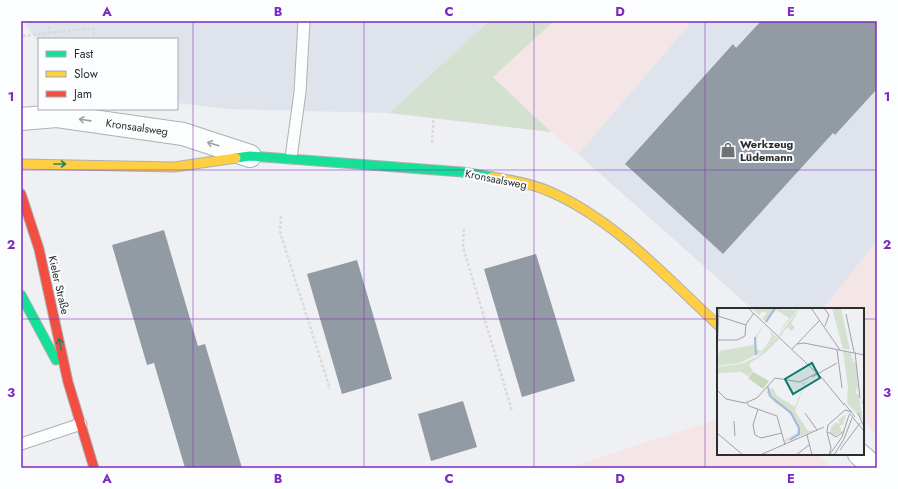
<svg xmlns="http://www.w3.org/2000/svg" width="898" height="489" font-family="Jost,sans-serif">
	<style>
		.built { fill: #dfe4ec }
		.industrial { fill: #f4e6e7 }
		.green { fill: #d4e1d0 }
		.building { fill: #929ba4 }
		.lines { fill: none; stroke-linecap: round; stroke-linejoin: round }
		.lane-casing { stroke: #afb0b2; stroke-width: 13 }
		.street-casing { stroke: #afb0b2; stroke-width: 24 }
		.fast-casing { stroke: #afb0b2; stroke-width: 11 }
		.slow-casing { stroke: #afb0b2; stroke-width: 11 }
		.jam-casing { stroke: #afb0b2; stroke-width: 11 }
		.path { stroke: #dadada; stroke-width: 2.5; stroke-dasharray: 3 2; stroke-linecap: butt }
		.lane { stroke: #fcfdfd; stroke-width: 11 }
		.street { stroke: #fcfdfd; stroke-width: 22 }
		.fast { stroke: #16e098; stroke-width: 9 }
		.slow { stroke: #ffcf43; stroke-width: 9 }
		.jam { stroke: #f24e42; stroke-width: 9 }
		.oneway { stroke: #9e9fa0 }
		.oneway2 { stroke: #218664 }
		.grid { fill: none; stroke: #7b2cbf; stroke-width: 1; stroke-opacity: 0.55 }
		.labels { text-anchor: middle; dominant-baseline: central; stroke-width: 4; stroke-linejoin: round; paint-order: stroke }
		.street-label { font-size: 11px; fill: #2c2d2f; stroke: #fbfdff }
		.poi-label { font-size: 11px; font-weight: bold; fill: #2c2d2f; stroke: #fbfdff; text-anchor: start }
		.inset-river { fill: none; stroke: #a4b8de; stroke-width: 2 }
		.inset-road { fill: none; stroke: #a0a2a5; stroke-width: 1 }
		.view { fill: #0f766e; fill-opacity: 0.15; stroke: #0f766e; stroke-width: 2 }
		.inset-edge { fill: none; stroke: #2c2d2f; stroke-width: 2 }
		.neatline { fill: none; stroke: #7b2cbf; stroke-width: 1.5 }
		.grid-label { font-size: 13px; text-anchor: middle; font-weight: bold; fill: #7b2cbf }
	</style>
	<rect width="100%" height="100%" fill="#eef0f3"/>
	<path class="built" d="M26,21H489L389,113L227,109L177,103V39H39V42L27,27Z
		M692,21H877V241L823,309H752L578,154Z"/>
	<path class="industrial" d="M554,21H692L578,154L551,132L493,77Z
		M877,241V434L863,421V309H823Z
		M718,419V454H817L833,468H567Z"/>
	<path class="green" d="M489,21H554L493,77L551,132L389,113Z"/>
	<path class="building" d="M761,21H877V89L835,135L833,133L723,254L625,164L733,44L736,48Z
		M164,230L198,346L205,344L242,468H185L154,363L147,365L112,245Z
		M536,254L575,381L522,397L484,269Z
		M357,260L392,379L342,394L307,274Z
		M463,401L477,447L431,461L418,414Z"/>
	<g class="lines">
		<g class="lane-casing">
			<path id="lane" d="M291,158L300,92L304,21
				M21,444L81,424"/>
		</g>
		<g class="street-casing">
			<path id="street" d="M21,119L57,116L183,134L250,156
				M859,454L875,468"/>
		</g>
		<g class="fast-casing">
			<path id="fast" d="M236,158L250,156L462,172L492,177
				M21,295L56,360"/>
		</g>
		<g class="slow-casing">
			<path id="slow" d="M21,164L174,167L236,158
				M492,177C512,180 534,184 553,193C617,222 667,278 718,325"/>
		</g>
		<g class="jam-casing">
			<path id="jam" d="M21,194L39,249L68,382L94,468"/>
		</g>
		<path class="path" d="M48,21L50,33
			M23,36L93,28L94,39
			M432,143L434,111L530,21
			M281,216L280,232L330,389
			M464,229L463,247L512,411"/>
		<use href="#lane" class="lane"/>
		<use href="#street" class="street"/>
		<use href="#fast" class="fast"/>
		<use href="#slow" class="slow"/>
		<use href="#jam" class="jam"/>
	</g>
	<defs><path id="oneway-shaft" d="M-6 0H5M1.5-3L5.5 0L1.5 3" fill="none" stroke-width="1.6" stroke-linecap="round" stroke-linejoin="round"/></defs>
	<g class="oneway">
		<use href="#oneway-shaft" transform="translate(85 120) rotate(-172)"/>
		<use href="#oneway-shaft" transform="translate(213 144) rotate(-162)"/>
	</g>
	<g class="oneway2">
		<use href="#oneway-shaft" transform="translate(60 164)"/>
		<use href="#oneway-shaft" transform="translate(60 344) rotate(-103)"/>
	</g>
	<path class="grid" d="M193,21V468M364,21V468M534,21V468M705,21V468M21,170H877M21,319H718M863,319H877"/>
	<defs>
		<g id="shop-bare" transform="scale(1.2)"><path d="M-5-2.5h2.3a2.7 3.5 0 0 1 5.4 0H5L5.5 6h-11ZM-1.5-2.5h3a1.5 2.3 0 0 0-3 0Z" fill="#707174" stroke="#fbfdff" stroke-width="2.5" paint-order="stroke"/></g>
	</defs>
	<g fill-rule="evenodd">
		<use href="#shop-bare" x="728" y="150"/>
	</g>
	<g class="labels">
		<g class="street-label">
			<text transform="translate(137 127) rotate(8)">Kronsaalsweg</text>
			<text transform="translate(496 179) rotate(11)">Kronsaalsweg</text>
			<text transform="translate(59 285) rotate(77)">Kieler Straße</text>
		</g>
		<g class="poi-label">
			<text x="740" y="144">Werkzeug<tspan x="740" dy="13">Lüdemann</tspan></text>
		</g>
	</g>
	<g transform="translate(717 308)">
		<rect width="147" height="147" fill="#eef0f3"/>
		<path d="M35,0L79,2L82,0L61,26L72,10L59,2L49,15L45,10L50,6L46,3L42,7ZM83,0L74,16L78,19L75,23L70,19L63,29L62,27ZM115,0H124L133,42L126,41ZM46,17L38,34L39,41L45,43L49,38L55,29L53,23L59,29L46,43L23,55L0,58L2,43L37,37V31ZM60,29L62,31L49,44L32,56L36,64L31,68L24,64L0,65V59L24,56L40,49ZM126,43L134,45L135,51L138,50L135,53L139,55L141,78V84L139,79V86H142L144,104L145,102V112L130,95L131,80ZM89,73L78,103L91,123L99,122L68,134L67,132L80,125L81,120L72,104L58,95L49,84L56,80L60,88L78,99L87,77L84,76ZM129,106L126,117H123L124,124L118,128L113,125L114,119L119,114L123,116L121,112Z" fill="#d4e1d0"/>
		<path d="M36,64L52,73L46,81L31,70Z" fill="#c5d9bd"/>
		<path class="inset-river" d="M49,14L58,0M38,29L39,47M51,79L53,88L74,105L82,120V126L73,132"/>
		<path class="inset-road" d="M31,0L106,71L127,97M94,0L123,42M107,0L112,7L108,18M129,6L137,44M1,8L29,17M1,32H20L28,28L29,16L37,5M80,36L87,35L147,47M75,41L103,12M120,42L125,80M138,44L143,90M0,45L2,1M95,69L120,55M0,82L9,91L28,95L40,90L58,70L83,74L100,65M30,95L32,98L60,108L68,137M127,95L138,109M146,96L147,83M41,101L36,117L38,127L44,130L65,125M88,105L100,122M132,105L147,123M141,105L147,119M17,113L18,128M111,124L119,129L127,123M0,125L26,147M90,127L95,147M123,142L143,115M113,146L125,129L132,107M43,147L107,119M79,147L92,137M112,147L114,140L110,124L111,117L128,102L135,104M117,147L127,131L135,110"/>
		<path class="view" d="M95,55L103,70L76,86L68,71Z"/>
		<rect width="147" height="147" class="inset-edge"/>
	</g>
	<rect width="898" height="489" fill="none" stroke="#fbfdff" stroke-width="44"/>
	<rect x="38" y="38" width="140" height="72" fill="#fbfdff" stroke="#a8aaac"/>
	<rect x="46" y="51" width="20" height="6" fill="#16e098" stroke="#a8aaac"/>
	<text x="74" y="58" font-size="12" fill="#2c2d2f">Fast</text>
	<rect x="46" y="71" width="20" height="6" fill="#ffcf43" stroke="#a8aaac"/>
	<text x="74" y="78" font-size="12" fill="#2c2d2f">Slow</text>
	<rect x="46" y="91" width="20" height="6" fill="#f24e42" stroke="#a8aaac"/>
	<text x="74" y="98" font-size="12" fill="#2c2d2f">Jam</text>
	<rect x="22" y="22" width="854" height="445" class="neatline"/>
	<g class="grid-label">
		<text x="107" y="16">A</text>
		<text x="278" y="16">B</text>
		<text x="449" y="16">C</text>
		<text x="620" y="16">D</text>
		<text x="791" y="16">E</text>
		<text x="11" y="101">1</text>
		<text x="887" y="101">1</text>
		<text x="11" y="249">2</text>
		<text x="887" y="249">2</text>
		<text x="11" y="397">3</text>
		<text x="887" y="397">3</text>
		<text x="107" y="483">A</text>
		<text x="278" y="483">B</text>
		<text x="449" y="483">C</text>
		<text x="620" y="483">D</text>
		<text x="791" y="483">E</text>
	</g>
</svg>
